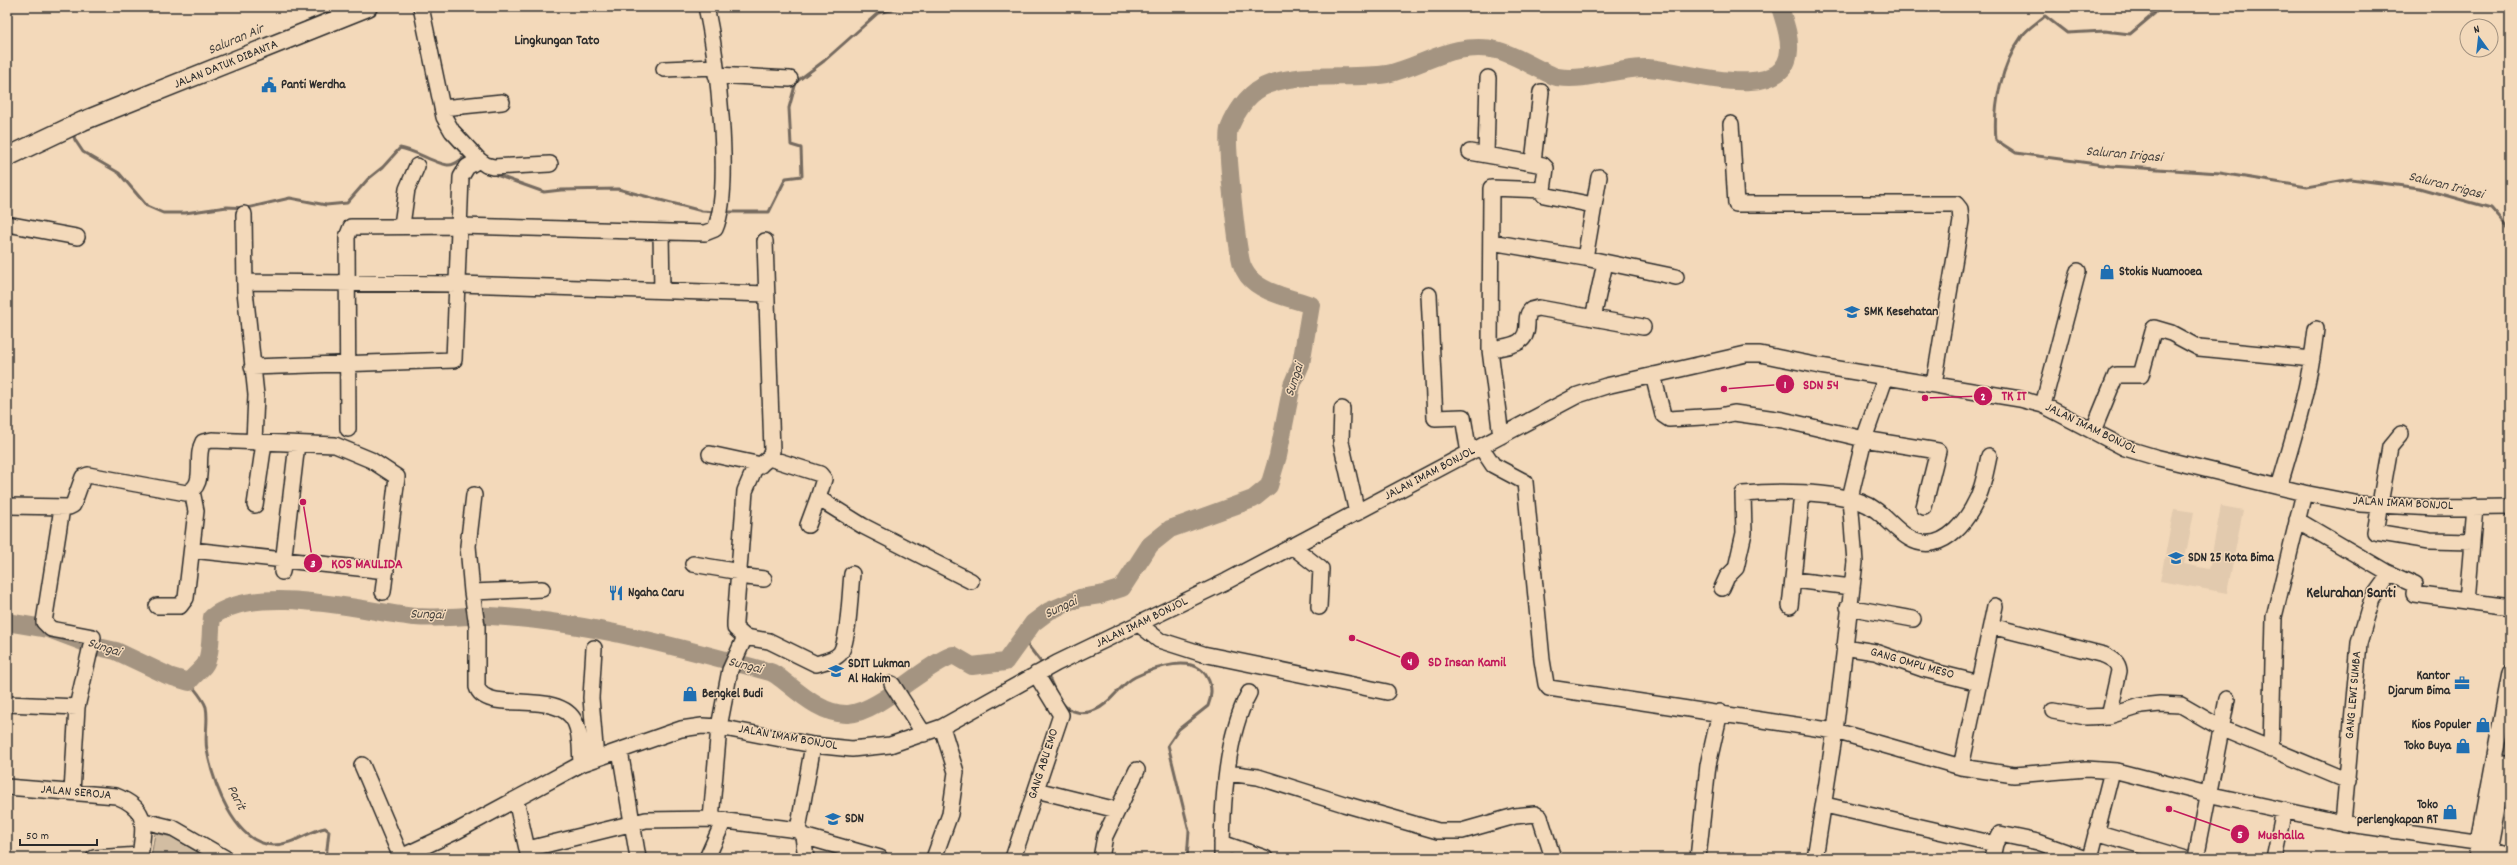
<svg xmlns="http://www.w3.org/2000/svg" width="2517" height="865" font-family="Dekko,sans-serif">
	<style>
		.built { fill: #e2caae }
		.green { fill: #d2bda2; stroke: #7e7466 }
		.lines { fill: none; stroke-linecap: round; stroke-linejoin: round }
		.stream { stroke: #746a5f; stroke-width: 3 }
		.river { stroke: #a49481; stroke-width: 18 }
		.minor-casing { stroke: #2b2b2b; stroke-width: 18 }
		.major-casing { stroke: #2b2b2b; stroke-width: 21 }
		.minor { stroke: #f3d9ba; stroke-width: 15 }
		.major { stroke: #f3d9ba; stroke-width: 18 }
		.labels { text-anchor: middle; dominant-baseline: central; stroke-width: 3; stroke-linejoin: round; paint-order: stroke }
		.street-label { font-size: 13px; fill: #2b2b2b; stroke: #f3d9ba }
		.poi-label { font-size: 13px; font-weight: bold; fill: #2b2b2b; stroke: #f3d9ba; text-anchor: start }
		.water-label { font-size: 14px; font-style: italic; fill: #494540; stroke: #f3d9ba }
		.neighbourhood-label { font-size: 14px; font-weight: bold; fill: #2b2b2b; stroke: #f3d9ba }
		.quarter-label { font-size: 15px; font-weight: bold; fill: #2b2b2b; stroke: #f3d9ba }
		.leader { fill: none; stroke: #c2185b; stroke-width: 1.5 }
		.callout-dot { fill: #c2185b; stroke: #f3d9ba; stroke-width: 1.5 }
		.mark-label { font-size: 12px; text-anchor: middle; font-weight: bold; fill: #fff }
		.callout-label { font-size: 14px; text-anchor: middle; font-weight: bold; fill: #c2185b; stroke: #f3d9ba; stroke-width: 3; stroke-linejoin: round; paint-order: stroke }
	</style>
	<rect width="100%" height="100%" fill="#f3d9ba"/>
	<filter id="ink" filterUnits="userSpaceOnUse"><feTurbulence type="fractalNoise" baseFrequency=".025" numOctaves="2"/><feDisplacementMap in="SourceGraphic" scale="8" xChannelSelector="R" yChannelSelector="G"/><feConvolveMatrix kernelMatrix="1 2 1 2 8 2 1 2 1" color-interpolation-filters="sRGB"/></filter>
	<g filter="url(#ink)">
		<path class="built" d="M2221,506L2243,510L2227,593L2160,581L2174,509L2194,512L2184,564L2209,569Z"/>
		<path class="green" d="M155,833L172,837L207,858H151Z"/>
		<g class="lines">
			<path class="stream" d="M2155,7V13L2130,34L2105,31L2067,33L2045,16C2038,22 2028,28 2022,36C2001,65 1993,106 1996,140L2016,153L2111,166L2220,173L2307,187L2351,179L2419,188L2491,208L2510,230
				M306,22L342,7
				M73,133L75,140L83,152L119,173L147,206L163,213H185L227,207L247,208L290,198L326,205L347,203L368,179L383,167L400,148C415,150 437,165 449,165C457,165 462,157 468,156
				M488,172L544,192L561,190L618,189L702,211L716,212
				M725,212H769L786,178L802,176L801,148L791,145L789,108L796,82L824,61L878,13L903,7
				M1022,638L1044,666
				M1047,673L1055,691
				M189,682C195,690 203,698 206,707C209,721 204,737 207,750C213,782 234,844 273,845C293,845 307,832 325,828L329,831L326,858
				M1062,703C1070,713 1083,715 1095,710C1111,704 1119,685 1135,677C1154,668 1194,653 1207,677C1213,687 1212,696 1208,706L1179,729L1168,745L1189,831L1187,858"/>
			<path class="river" d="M7,622L49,629L94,646L116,651L169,676L189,682C193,676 199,672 204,666C212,656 210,630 212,617C257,582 362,611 415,617C440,619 465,615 490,616C584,621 679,647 770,672C777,674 783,681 789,685C805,698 826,715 848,714C879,712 921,667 953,655L972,666L1005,662L1033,623L1049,611L1080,598L1100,595L1122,588L1150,545L1170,529L1253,499L1269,486L1278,456L1292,385L1301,364L1311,305C1292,298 1261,293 1248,276C1246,273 1243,268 1242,265C1237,249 1225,141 1229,129C1235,114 1246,96 1261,88C1293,70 1350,80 1387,74C1411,69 1434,55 1458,50C1490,44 1505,51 1533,66C1540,69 1549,75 1557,77C1588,82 1617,67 1648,68C1680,69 1786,107 1789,50C1790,35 1784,21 1780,7"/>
			<g class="minor-casing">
				<path id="minor" d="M664,69L715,67
					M716,75L790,79
					M442,108L502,102
					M1731,124L1736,204H1956L1960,209L1961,221L1934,384
					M1470,152L1543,165L1546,168L1543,190L1544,195L1593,205
					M1486,155L1488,78
					M479,160L486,165L493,167L550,164
					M1533,162L1541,92
					M244,214L245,291L256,395L254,442
					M7,224L77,237
					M402,225L407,189L417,166
					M661,232L662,291
					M1491,242L1585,258L1676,277
					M1585,258L1599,177
					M245,282L458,284L767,294
					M1429,295L1435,418L1463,417L1469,453
					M1593,318L1605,263
					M1490,350L1491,188L1543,190
					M252,367L454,360L461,177L467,167L479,160L452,131L444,117L421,7
					M1653,375L1663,415L1669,419L1719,416L1734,413L1783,420L1864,439L1938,451L1924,507
					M2043,405L2078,271
					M1342,409L1341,442L1357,513
					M348,429L347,237L351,227L461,226L705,233L715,229C733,188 717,53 706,7
					M2093,431L2116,375H2141L2154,328L2171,333L2199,348L2312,359
					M2401,434L2390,447L2375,532L2430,541L2472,542L2475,507
					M1501,436L1490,350C1507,345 1527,347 1527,325C1527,319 1527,314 1531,310L1539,308L1643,327
					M1481,447L1493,465L1525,482L1542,660L1546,684L1549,688L1835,731L1961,767L2014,775L2086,769L2117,771L2207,794L2343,823L2490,844
					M710,454L761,465
					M769,458L820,474L824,479L818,498L863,526L971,581
					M2279,487C2295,434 2310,384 2316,329
					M255,505L264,443
					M7,506L69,507L73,505L83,477L88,475L186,493C208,486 194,458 203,442L212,440L335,445L371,460L397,477L383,592
					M62,508L44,622L51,629L93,637L77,707L72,792
					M2297,520L2386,572L2415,585L2414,594L2510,607
					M808,525L818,498
					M1292,546L1321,569L1319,607
					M192,550L386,571
					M693,564L740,572
					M282,572L297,444
					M739,576L764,579
					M1794,580L1851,587
					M1722,588L1727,577L1736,568L1744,533L1743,494C1775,491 1831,491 1861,502C1881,509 1891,527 1909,538C1943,559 1974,514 1982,486C1985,476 1987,466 1989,456
					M542,589L472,592L477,626V687C486,715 559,688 575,722C581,734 580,750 581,764
					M472,592L468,546L474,495
					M2467,601L2472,542
					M157,606H180L186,598L196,511L192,491
					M1790,606L1802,494
					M1848,607L1913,619
					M1140,625L1159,640L1203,654L1387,692
					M1991,626L2104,655C2112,659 2118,661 2119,671L2109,716
					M745,637L769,641L816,664C823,662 837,659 841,652C849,638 850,591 852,574
					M1844,647L1875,652L1923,669L1979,683
					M594,648L591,698L596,759
					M892,684L924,734
					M7,704L77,707
					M2053,711L2086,717L2109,716L2141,706L2160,704L2181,705L2221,728L2348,781
					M2271,750L2274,617L2304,493
					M620,751L638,858
					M2504,764L2510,765
					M362,765L401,857
					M1961,767L1995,606
					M1228,773L1258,777L1344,804L1438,831H1462L1515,816L1535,814L1540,817L1553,858
					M7,787L116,796C151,810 143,827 140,858
					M1036,790L1117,810
					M516,800L529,858
					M1825,805L1995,844L1992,858
					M711,819L719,727L730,670L745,637L735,628V622L745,491L754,470L769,458L772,451L765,241
					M144,821L173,828L225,858
					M2343,823L2359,643L2372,599L2390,574
					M2096,832L2183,858
					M803,836L880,858
					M1222,843L1265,858
					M1995,844L2000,834L2038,842L2083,858
					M528,849L646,820L711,819L798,830
					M2489,852L2510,857
					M94,858L140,855
					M399,858L457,831L581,764L681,729L702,726L719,727L813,745L852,749L890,745L942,727L1057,663L1227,581L1578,395L1606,386L1746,354H1760L1820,366L2020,399L2043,405L2125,448L2155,457L2304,493L2360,504L2435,508L2510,507
					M707,858L724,820
					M806,858L803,836L798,830L813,745
					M934,858L950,814L956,772L942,727
					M1013,858L1061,715L1036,674
					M1101,858L1105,836L1137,770
					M1222,858C1222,808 1225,737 1249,693
					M1698,858L1708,765L1720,712
					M1815,858L1835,731L1855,562L1850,498L1864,439L1886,376
					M2090,858L2112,771
					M2196,858L2227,699
					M2274,858L2284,810
					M2476,858L2510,673
					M2488,858L2503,775"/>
			</g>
			<g class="major-casing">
				<path id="major" d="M7,157L83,121L368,7"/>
			</g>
			<use href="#minor" class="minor"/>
			<use href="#major" class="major"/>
		</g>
	</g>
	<defs>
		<g id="civic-bare" transform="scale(1.2)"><path d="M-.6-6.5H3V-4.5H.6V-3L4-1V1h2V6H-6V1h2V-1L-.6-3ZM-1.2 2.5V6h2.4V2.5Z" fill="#1f6fb2" stroke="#f3d9ba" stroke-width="2.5" paint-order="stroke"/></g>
		<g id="shop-bare" transform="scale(1.2)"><path d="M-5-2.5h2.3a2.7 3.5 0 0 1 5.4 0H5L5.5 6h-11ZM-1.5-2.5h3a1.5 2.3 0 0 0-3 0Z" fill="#1f6fb2" stroke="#f3d9ba" stroke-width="2.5" paint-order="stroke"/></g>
		<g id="school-bare" transform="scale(1.2)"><path d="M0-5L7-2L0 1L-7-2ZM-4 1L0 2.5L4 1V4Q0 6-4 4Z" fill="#1f6fb2" stroke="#f3d9ba" stroke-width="2.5" paint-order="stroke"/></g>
		<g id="restaurant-bare" transform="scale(1.2)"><path d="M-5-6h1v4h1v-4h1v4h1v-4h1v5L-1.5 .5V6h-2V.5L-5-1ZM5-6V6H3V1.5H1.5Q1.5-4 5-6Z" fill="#1f6fb2" stroke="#f3d9ba" stroke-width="2.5" paint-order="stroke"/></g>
		<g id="office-bare" transform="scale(1.2)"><path d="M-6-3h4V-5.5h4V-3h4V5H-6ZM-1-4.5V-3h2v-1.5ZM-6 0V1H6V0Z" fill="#1f6fb2" stroke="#f3d9ba" stroke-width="2.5" paint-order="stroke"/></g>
	</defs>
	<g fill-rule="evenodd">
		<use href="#civic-bare" x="269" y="85"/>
		<use href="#shop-bare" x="2107" y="272"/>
		<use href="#school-bare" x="1852" y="312"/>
		<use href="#school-bare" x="2176" y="558"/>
		<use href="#restaurant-bare" x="616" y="593"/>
		<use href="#school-bare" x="836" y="671"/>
		<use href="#office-bare" x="2462" y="683"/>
		<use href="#shop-bare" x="690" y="694"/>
		<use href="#shop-bare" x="2483" y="725"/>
		<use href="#shop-bare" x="2463" y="746"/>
		<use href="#shop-bare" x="2450" y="812"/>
		<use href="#school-bare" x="833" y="819"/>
	</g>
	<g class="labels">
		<g class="street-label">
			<text transform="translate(226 65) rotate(-22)">JALAN DATUK DIBANTA</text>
			<text transform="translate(2091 429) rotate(26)">JALAN IMAM BONJOL</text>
			<text transform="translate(1430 474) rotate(-28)">JALAN IMAM BONJOL</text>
			<text transform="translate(2403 504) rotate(3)">JALAN IMAM BONJOL</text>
			<text transform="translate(1142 623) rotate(-26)">JALAN IMAM BONJOL</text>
			<text transform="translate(1912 664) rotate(16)">GANG OMPU MESO</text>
			<text transform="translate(2354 695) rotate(-85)">GANG LEWI SUMBA</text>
			<text transform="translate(788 738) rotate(10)">JALAN IMAM BONJOL</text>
			<text transform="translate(1044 764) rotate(-72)">GANG ABU EMO</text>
			<text transform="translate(76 793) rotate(5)">JALAN SEROJA</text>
		</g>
		<g class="poi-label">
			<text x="281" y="85">Panti Werdha</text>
			<text x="2119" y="272">Stokis Nuamooea</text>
			<text x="1864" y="312">SMK Kesehatan</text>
			<text x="2188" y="558">SDN 25 Kota Bima</text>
			<text x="628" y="593">Ngaha Caru</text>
			<text x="848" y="664">SDIT Lukman<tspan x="848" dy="15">Al Hakim</tspan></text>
			<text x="2450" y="676" text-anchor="end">Kantor<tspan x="2450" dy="15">Djarum Bima</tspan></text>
			<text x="702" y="694">Bengkel Budi</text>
			<text x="2471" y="725" text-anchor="end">Kios Populer</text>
			<text x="2451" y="746" text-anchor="end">Toko Buya</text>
			<text x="2438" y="805" text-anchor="end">Toko<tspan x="2438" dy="15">perlengkapan RT</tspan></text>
			<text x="845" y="819">SDN</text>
		</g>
		<g class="water-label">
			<text transform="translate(236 40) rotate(-23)">Saluran Air</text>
			<text transform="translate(2124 155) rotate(5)">Saluran Irigasi</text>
			<text transform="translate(2446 186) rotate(14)">Saluran Irigasi</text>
			<text transform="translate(1295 380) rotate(-72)">Sungai</text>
			<text transform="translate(1061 608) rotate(-25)">Sungai</text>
			<text transform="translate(427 615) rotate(2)">Sungai</text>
			<text transform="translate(104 648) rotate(18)">Sungai</text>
			<text transform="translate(745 666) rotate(14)">Sungai</text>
			<text transform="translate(236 798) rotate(63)">Parit</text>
		</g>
		<g class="neighbourhood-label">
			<text x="557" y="41">Lingkungan Tato</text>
		</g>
		<g class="quarter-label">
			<text x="2351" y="594">Kelurahan Santi</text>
		</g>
	</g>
	<path class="leader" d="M1724 389L1785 384M1925 398L1983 396M303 502L313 563M1352 638L1410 661M2169 809L2240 834"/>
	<g class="callout-dot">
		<circle cx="1724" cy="389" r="4"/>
		<circle cx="1925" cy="398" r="4"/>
		<circle cx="303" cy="502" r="4"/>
		<circle cx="1352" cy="638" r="4"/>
		<circle cx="2169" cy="809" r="4"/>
		<circle cx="1785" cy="384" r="10"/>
		<circle cx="1983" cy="396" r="10"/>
		<circle cx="313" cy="563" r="10"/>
		<circle cx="1410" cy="661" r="10"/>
		<circle cx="2240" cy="834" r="10"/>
	</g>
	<g class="mark-label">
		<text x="1785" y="388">1</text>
		<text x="1983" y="400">2</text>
		<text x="313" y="567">3</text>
		<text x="1410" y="665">4</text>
		<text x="2240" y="838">5</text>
	</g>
	<g class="callout-label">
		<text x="1821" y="389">SDN 54</text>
		<text x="2014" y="400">TK IT</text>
		<text x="367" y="568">KOS MAULIDA</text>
		<text x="1467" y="666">SD Insan Kamil</text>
		<text x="2281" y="839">Mushalla</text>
	</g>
	<rect width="2517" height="865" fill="none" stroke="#f3d9ba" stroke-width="24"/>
	<rect x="12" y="12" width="2493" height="841" fill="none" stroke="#2b2b2b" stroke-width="1.5" filter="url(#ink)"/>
	<g transform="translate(2479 38) rotate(345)"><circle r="19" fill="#f3d9ba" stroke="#a39381"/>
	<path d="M0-3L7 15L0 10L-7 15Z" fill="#1f6fb2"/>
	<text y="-6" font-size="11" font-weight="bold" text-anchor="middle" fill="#2b2b2b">N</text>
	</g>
	<path d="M20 839v6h77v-6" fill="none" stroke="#2b2b2b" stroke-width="2"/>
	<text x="26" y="839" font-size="12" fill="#2b2b2b" stroke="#f3d9ba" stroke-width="3" paint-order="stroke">50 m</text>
</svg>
